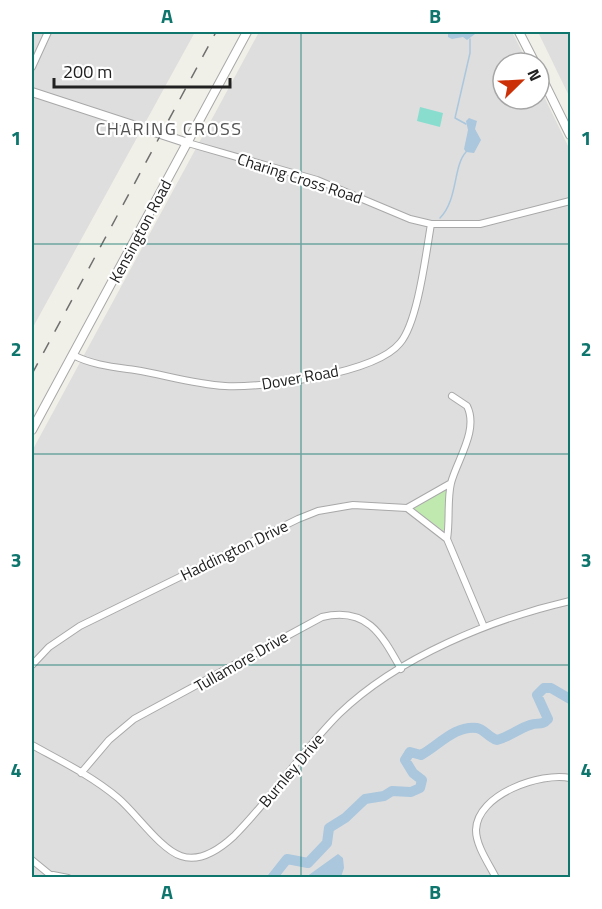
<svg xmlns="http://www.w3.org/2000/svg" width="602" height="909" font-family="'Titillium Web',sans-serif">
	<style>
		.residential { fill: #dfdede }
		.grass { fill: #c0e9b0 }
		.pitch { fill: #89ddcf }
		.water { fill: #aac7dd }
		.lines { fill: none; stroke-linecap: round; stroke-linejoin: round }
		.stream { stroke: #aac7dd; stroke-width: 1.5 }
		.river { stroke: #aac7dd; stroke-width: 10 }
		.minor-casing { stroke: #a8a8a8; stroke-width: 8 }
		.tertiary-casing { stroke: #a8a8a8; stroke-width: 10 }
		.minor { stroke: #fff; stroke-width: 6 }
		.tertiary { stroke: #fff; stroke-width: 8 }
		.rail { stroke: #6f6f6f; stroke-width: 1.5; stroke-dasharray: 12 12; stroke-linecap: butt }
		.grid { fill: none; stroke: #0f766e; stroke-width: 1.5; stroke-opacity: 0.55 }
		.labels { text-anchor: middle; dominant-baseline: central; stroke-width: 4.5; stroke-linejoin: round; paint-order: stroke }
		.street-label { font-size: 16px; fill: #212121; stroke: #fff }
		.neighbourhood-label { font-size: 18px; letter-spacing: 1.5px; fill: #545454; stroke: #fff }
		.neatline { fill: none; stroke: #0f766e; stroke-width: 2 }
		.grid-label { font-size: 20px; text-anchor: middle; font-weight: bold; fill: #0f766e }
	</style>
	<rect width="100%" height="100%" fill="#f1f0e8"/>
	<path class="residential" d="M32,32H195L32,329Z
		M259,32H512L528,63H503V99H539V86L570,150V877L32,878V451Z
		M538,32H570V98Z"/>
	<path class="grass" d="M445,490H448L444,531L413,509Z"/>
	<path class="pitch" d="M420,107L443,113L440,127L417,121Z"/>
	<path class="water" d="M448,32H475V34L467,40L463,37L452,39L448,37Z
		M469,118L477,121L475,129L481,140L474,153L466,152L464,149L468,130L466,121Z
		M338,854L343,858L344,868L341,877H306Z"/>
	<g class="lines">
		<path class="stream" d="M466,124L455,118L470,53V39
			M440,218C458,200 453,166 466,152"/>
		<path class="river" d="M272,878L287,859L308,863L327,843L329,828L345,818L365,799L384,796L392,791L411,792L420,788L422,780L413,773L405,760L410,752L421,755C438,746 455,725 477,728C484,729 489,738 497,740C509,737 518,729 530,725C538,722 542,726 548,719L537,695L544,688H551L570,699"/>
		<g class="minor-casing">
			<path id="minor" d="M32,67L48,32
				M188,143L317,180L410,219L431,224H480L570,201
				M73,355C92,365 114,367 135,370C165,375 194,384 225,386C264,388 375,374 400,343C418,322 426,253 431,224
				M407,508L447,539L484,627
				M447,539C450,521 447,501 451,483C457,460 479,430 467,406L452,396
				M32,665L49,647L80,626L298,519L318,511L353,505L407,508L451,483
				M32,745C61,761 92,776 118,798C136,813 160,849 181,856C201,863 221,848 234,836C272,798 301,752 339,714C398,657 492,619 570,601
				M81,773L109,740L134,719L322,617C367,606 382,635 401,669
				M32,860L54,878
				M53,875L68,878
				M496,878C489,864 476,846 476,830C477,794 541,772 570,778"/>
		</g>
		<g class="tertiary-casing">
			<path id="tertiary" d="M519,32L535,63
				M539,72L570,135
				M32,92L188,143
				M32,430L247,32"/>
		</g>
		<use href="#minor" class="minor"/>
		<use href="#tertiary" class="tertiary"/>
		<path class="rail" d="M32,374L216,32"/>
	</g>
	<path class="grid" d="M301,32V878M32,244H570M32,454H570M32,665H570"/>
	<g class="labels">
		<g class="street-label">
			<text transform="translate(300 178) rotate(18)">Charing Cross Road</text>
			<text transform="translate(140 231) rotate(-62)">Kensington Road</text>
			<text transform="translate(300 377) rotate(-10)">Dover Road</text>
			<text transform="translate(234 550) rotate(-26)">Haddington Drive</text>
			<text transform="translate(241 661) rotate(-30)">Tullamore Drive</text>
			<text transform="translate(291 770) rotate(-50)">Burnley Drive</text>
		</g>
		<g class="neighbourhood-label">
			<text x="169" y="128">CHARING CROSS</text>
		</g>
	</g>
	<rect width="602" height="909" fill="none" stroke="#ffffff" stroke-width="66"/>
	<g transform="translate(521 81) rotate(66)"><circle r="28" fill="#ffffff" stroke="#a6a6a6" stroke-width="1.5"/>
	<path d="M0-4.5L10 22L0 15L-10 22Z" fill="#cc3006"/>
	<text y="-9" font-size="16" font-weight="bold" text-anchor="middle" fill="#212121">N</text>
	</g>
	<path d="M54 78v9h176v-9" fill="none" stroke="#212121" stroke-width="3"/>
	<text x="63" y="78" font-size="18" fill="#212121" stroke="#ffffff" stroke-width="4.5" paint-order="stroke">200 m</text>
	<rect x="33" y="33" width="536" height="843" class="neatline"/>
	<g class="grid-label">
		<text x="167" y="23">A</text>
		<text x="435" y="23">B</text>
		<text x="16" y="145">1</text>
		<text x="586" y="145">1</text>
		<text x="16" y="356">2</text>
		<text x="586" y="356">2</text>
		<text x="16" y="567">3</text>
		<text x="586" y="567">3</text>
		<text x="16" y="777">4</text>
		<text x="586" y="777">4</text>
		<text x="167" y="899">A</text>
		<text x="435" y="899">B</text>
	</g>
</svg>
